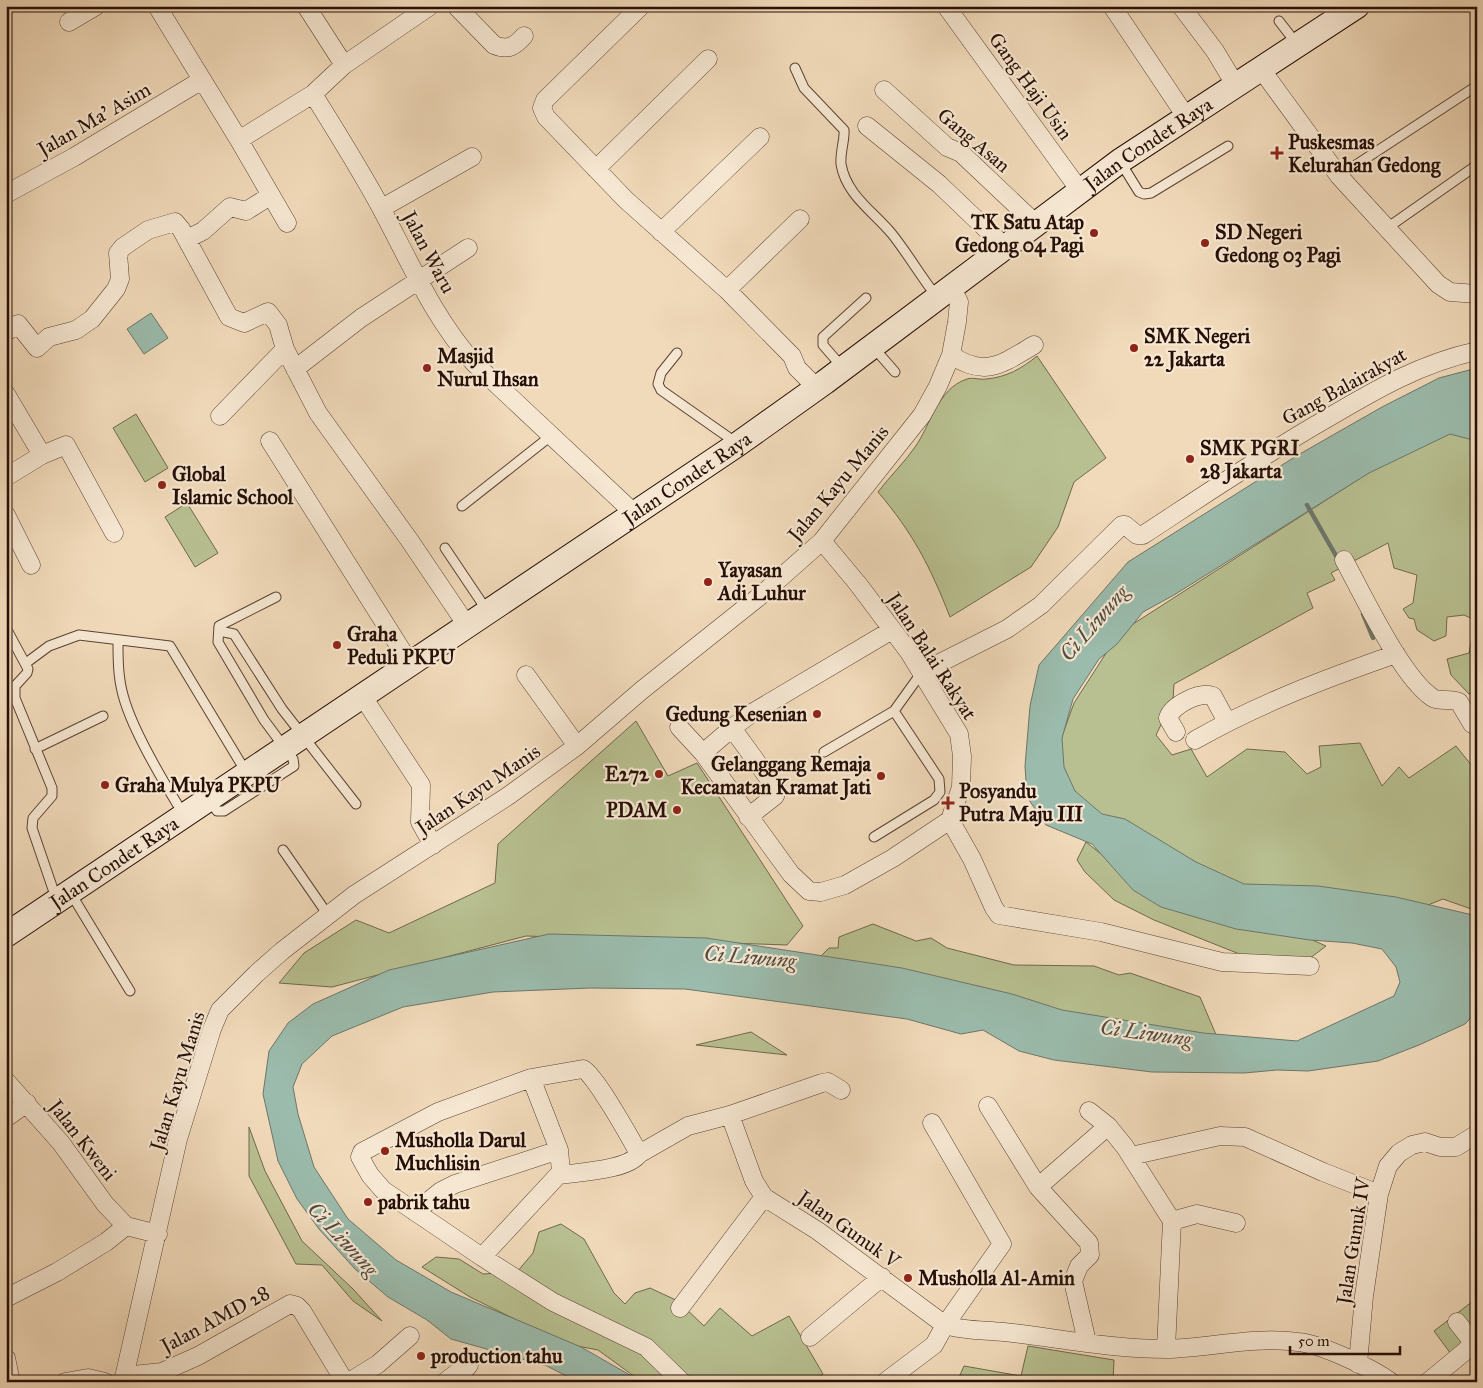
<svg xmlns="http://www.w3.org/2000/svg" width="1483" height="1388" font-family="'IM FELL Great Primer',serif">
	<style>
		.green { fill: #b8c091; stroke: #70684c }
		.water { fill: #9bbbac; stroke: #6d766a }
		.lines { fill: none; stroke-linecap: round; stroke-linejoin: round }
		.stream { stroke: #6d766a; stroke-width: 4.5 }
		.lane-casing { stroke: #5a4233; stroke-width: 11 }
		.street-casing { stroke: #5a4233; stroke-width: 19 }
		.secondary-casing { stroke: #270f06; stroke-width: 26 }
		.lane { stroke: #f6e7d2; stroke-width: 9 }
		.street { stroke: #f6e7d2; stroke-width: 18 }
		.secondary { stroke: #f6e7d2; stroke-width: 24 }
		.poi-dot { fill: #8f2418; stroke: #f6e7d2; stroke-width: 2 }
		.labels { text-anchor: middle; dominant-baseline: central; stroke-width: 4.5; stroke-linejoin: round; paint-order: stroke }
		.street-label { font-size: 20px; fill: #270f06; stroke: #f6e7d2 }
		.poi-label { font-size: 20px; font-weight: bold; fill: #270f06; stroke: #f6e7d2; text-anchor: start }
		.water-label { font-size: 21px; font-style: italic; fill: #504b40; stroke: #f6e7d2 }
	</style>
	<rect width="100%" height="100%" fill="#f1daba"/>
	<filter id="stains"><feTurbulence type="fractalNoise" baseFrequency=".004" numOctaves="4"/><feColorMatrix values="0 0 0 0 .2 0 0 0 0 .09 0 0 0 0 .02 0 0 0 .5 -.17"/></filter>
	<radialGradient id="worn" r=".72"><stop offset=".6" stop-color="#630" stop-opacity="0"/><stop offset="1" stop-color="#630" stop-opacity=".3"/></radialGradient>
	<path class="green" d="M1037,356L1106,458L1074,482L1058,527L1031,567L950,617C930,566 913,533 878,492C890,476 904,463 915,447C931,425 937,389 967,379C972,377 980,380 986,379C1007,377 1021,369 1037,356Z
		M136,414L168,468L145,482L113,428Z
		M1477,418V691L1469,694L1451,675L1447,659L1469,653L1475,620L1464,615L1447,617L1446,636L1434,641L1417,630L1414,619L1409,618L1403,609L1413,603L1417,575L1394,568L1388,543L1331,573L1335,580L1307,593L1313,608L1174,684L1173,700L1156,735L1172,755L1191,749L1207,777L1247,749L1285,752L1307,774L1321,767L1319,746L1360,743L1382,786L1399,767L1409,778L1456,746L1477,772V911L1443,899L1428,905L1421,916L1200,879L1079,800L1052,764L1074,703L1119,633L1440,427Z
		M187,503L218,553L195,567L165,517Z
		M636,721L668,776L697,763L803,926L787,945L526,936L332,987L279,983L304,953L356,920L389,933L495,883L498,844Z
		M1086,842L1170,909L1308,938L1326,946L1305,962L1247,957L1154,920L1114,900L1085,872L1077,860Z
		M873,924L916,941L931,938L947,948L1014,965L1094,966L1119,975L1130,973L1200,997L1217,1037L1067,1017L819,958L829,948H838L839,937Z
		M751,1032L787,1055L696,1045Z
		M249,1127L265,1171L302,1241L353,1289L382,1321L353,1301L322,1265L296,1264L249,1176Z
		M561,1224L584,1239L614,1293L625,1304L635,1293L650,1288L678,1301L704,1326L720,1308L752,1336L789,1316L823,1374L813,1382H642L598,1350L572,1345L545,1334L470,1297L422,1267L436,1257L459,1259L483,1274L517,1272L533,1253L539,1232Z
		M1477,1298V1338L1451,1354L1434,1331Z
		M1028,1346L1114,1360L1113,1382H957L964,1366L1021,1376Z"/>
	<path class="water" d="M151,313L168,338L144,354L127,329Z
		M1477,368V441L1450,434L1369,473L1174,595L1143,612L1117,644L1099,659L1073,699L1062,738L1064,767L1075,791L1102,814L1125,819L1196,862L1244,884L1318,886L1396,897L1477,916V1011L1465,1024L1419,1045L1378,1061L1308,1071L1277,1070L1244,1073L1152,1072L1054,1060L1019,1051L983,1030L961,1034L907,1019L685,989L590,988L493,992L403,1007L332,1036L302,1064L293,1087L298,1114L314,1167L348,1219L396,1260L451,1292L581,1347L642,1382H578L547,1366L451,1339L427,1320L388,1297L355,1269L319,1229L297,1199L278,1161L263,1094L269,1051L288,1023L313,1004L389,970L549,934L706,938L902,968L1012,994L1062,1010L1203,1033L1297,1041L1394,996L1400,982L1396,967L1382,949L1352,943L1310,940L1236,929L1161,907L1133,890L1092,844L1046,825L1027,797L1025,766L1030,706L1039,665L1128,562L1298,455L1382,407L1439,378Z"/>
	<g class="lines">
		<path class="stream" d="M1307,505L1339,561
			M1363,614L1373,638"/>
		<g class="lane-casing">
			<path id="lane" d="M1279,21L1296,43
				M795,68L804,88L844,130C845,139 840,152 841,164C846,195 874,212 892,234C908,254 921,277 937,297
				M1121,163L1139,192L1144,194L1151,193L1228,146
				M1339,176L1472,89L1477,87
				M1387,228L1477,165
				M874,348L895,372
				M677,353L661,373L658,384L661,390L738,444
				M843,368L823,345V337L866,298
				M462,506L552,435
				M445,548L488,612
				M6,628L28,669L27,673L15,686V698L52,788V796L33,818L32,828L57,901
				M219,631L234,634L282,709L356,804
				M118,641C118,659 118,677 123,695C132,730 164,783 184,815
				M26,663L49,646L79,635L170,646L246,772
				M35,749L103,716
				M824,752L894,711
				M210,800L217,811H224L294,766L293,759L264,720L218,642L219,626L276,597
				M874,837L934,800L940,792L939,779L894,711L922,672
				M283,850L328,915
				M70,892L130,991"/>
		</g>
		<g class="street-casing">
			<path id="street" d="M157,6L239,140L313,94
				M306,6L344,65
				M430,6L344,65L313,94C336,131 360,169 381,208C410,262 434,319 475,364L635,514
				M456,6L494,45C508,51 515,46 524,36
				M641,6L545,100L542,108L546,117L626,200L727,290L792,356L797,368L817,388
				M946,6L1081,192
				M1112,6L1187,118
				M1181,6L1215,51L1236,86
				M69,22L96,6
				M1261,69L1339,176L1438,284L1450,292L1477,294
				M884,90L947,147L961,153L1036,224
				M867,126L939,184L1006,248
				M239,140L287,223
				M596,169L708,59
				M6,194L74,157L202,80
				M382,208L472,157
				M661,232L760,137
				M187,239L203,231L230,207L246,211L270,196
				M727,290L800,219
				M6,332L18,324L37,348L49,337L76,330L92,319L116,289L120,279L118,253L123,247L148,230L175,222L181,229L229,317L244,323L268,312L278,325L285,349L318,413L410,541L468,627
				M951,355C985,378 1002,364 1034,345
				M295,369L361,318L468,248
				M6,394L42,455
				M220,416L285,349
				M270,441L411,665
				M6,477L42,455L66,445L114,533
				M6,515L31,565
				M1344,560C1363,595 1402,678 1433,698C1440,702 1451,698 1459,702L1472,724L1477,726
				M922,672L1007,629L1041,605L1122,525H1125L1137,535H1143C1204,495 1263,455 1326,419C1375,390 1421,363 1477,351
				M526,675L577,746
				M363,697L421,785L420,822L433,845
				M679,727L703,753L791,874L809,891L821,892L845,885L893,858L950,820L961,787L962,756L959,734L909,652L858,584L822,541
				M1176,732L1168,718C1172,705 1200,691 1213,696L1227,722
				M1195,740C1258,704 1327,678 1396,654
				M703,753L732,728
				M748,817L775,796L777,790L732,728L752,713L892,630
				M950,820L972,859L994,908L999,915L1101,932L1222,962L1310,966
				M6,1081L61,1143L105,1204L126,1226
				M988,1106L1038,1187L1108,1126
				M1089,1111L1108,1126L1125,1147L1172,1221L1166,1349
				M730,1115L754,1181L764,1197L818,1231L945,1325C963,1331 985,1330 1004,1332C1058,1338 1112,1349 1166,1349C1209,1348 1254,1336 1298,1342C1321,1344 1372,1368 1391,1382
				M6,1118L27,1103
				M1131,1156L1220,1136L1245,1137L1323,1172L1379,1194
				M560,1175C580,1172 628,1170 639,1154
				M1038,1187L1089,1243L1090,1255L1079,1266L1073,1281L1087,1342
				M415,1212L441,1191L455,1184L559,1150
				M1172,1221L1197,1214L1236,1223
				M126,1226L158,1234
				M482,1257L561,1172L559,1150L531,1078
				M6,1298L57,1272L106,1242L126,1226
				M680,1308L764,1197
				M810,1337L882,1277
				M6,1358L11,1382
				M1358,1364L1364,1296L1379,1194L1388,1166L1399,1153L1412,1145L1425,1142L1440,1147H1456L1477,1134
				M124,1376L162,1372L198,1356L290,1304L297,1306L302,1311L345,1382
				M65,1382L88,1378L105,1382
				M123,1382L178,1139L212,1029L220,1010L256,974L282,951L354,895L508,796L577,746L642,690L760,596L822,541L922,415L938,386L951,355L957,322L959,302L951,287
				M349,1382L378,1364L410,1336
				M445,1382L458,1372H463L469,1365
				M682,1382L646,1347L553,1302L482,1257L383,1190L370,1175L360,1157L362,1152L438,1112L531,1078L583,1069C594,1073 631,1139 639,1154L688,1126L730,1115L822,1083L828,1082L841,1090
				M885,1382L934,1345L945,1325L1002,1244L932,1123
				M1428,1382L1469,1348L1471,1340L1457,1322"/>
		</g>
		<g class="secondary-casing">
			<g id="secondary">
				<path id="s1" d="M6,935L738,444L825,382L1120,161L1357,6"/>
			</g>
		</g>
		<use href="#lane" class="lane"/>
		<use href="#street" class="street"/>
		<use href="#secondary" class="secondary"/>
	</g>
	<g class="poi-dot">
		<path d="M1274.5 145.5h5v5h5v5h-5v5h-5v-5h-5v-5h5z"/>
		<circle cx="1094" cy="233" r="5"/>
		<circle cx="1205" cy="243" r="5"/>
		<circle cx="1134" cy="348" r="5"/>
		<circle cx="427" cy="368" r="5"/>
		<circle cx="1190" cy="459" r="5"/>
		<circle cx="162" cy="485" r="5"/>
		<circle cx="708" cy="582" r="5"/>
		<circle cx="337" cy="645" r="5"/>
		<circle cx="817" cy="714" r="5"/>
		<circle cx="659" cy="774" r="5"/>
		<circle cx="881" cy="776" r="5"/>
		<circle cx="105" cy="785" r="5"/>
		<path d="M945.5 795.5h5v5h5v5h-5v5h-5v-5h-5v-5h5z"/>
		<circle cx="677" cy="810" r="5"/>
		<circle cx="385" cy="1151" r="5"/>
		<circle cx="368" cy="1202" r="5"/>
		<circle cx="908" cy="1278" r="5"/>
		<circle cx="421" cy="1356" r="5"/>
	</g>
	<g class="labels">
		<g class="street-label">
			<text transform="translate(1031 86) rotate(54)">Gang Haji Usin</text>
			<text transform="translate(94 119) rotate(-30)">Jalan Ma' Asim</text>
			<text transform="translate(974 140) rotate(40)">Gang Asan</text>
			<text stroke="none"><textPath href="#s1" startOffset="1390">Jalan Condet Raya</textPath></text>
			<text transform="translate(429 252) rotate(62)">Jalan Waru</text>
			<text transform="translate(1344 386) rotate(-29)">Gang Balairakyat</text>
			<text stroke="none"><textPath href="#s1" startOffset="820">Jalan Condet Raya</textPath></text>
			<text transform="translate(838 483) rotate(-50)">Jalan Kayu Manis</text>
			<text transform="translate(932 656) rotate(57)">Jalan Balai Rakyat</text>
			<text transform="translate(478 789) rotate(-34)">Jalan Kayu Manis</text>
			<text stroke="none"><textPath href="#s1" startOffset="130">Jalan Condet Raya</textPath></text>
			<text transform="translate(177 1081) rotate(-73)">Jalan Kayu Manis</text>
			<text transform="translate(83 1140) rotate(52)">Jalan Kweni</text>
			<text transform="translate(849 1229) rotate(35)">Jalan Gunuk V</text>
			<text transform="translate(1353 1241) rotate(-81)">Jalan Gunuk IV</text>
			<text transform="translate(215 1319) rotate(-28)">Jalan AMD 28</text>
		</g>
		<g class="poi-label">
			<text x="1288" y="142">Puskesmas<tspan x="1288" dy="23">Kelurahan Gedong</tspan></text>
			<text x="1084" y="222" text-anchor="end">TK Satu Atap<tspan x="1084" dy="23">Gedong 04 Pagi</tspan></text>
			<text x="1215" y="232">SD Negeri<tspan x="1215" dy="23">Gedong 03 Pagi</tspan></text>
			<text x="1144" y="336">SMK Negeri<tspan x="1144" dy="23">22 Jakarta</tspan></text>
			<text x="437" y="356">Masjid<tspan x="437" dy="23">Nurul Ihsan</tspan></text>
			<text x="1200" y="448">SMK PGRI<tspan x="1200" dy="23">28 Jakarta</tspan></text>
			<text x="172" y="474">Global<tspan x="172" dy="23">Islamic School</tspan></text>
			<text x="718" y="570">Yayasan<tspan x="718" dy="23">Adi Luhur</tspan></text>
			<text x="347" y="634">Graha<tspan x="347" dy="23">Peduli PKPU</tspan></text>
			<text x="807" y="714" text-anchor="end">Gedung Kesenian</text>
			<text x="871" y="764" text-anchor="end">Gelanggang Remaja<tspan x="871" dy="23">Kecamatan Kramat Jati</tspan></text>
			<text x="649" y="774" text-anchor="end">E272</text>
			<text x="115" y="785">Graha Mulya PKPU</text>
			<text x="959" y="791">Posyandu<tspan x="959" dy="23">Putra Maju III</tspan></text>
			<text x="667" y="810" text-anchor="end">PDAM</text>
			<text x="395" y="1140">Musholla Darul<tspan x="395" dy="23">Muchlisin</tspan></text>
			<text x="378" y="1202">pabrik tahu</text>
			<text x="918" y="1278">Musholla Al-Amin</text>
			<text x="431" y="1356">production tahu</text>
		</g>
		<g class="water-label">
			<text transform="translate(1094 623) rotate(-49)">Ci Liwung</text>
			<text transform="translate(750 957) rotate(5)">Ci Liwung</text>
			<text transform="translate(1146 1033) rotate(8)">Ci Liwung</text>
			<text transform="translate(343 1239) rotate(47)">Ci Liwung</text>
		</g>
	</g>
	<rect width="1483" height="1388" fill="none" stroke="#f1daba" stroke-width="25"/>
	<rect x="8" y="8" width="1468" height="1373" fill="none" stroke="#270f06" stroke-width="2.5"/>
	<rect x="12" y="12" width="1458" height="1363" fill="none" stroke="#270f06"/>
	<path d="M1290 1346v8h110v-8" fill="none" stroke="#270f06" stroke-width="2.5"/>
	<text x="1298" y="1346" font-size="15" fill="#270f06" stroke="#f6e7d2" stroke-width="4" paint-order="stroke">50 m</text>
	<rect width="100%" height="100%" filter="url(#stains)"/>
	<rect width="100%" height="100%" fill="url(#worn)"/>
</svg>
